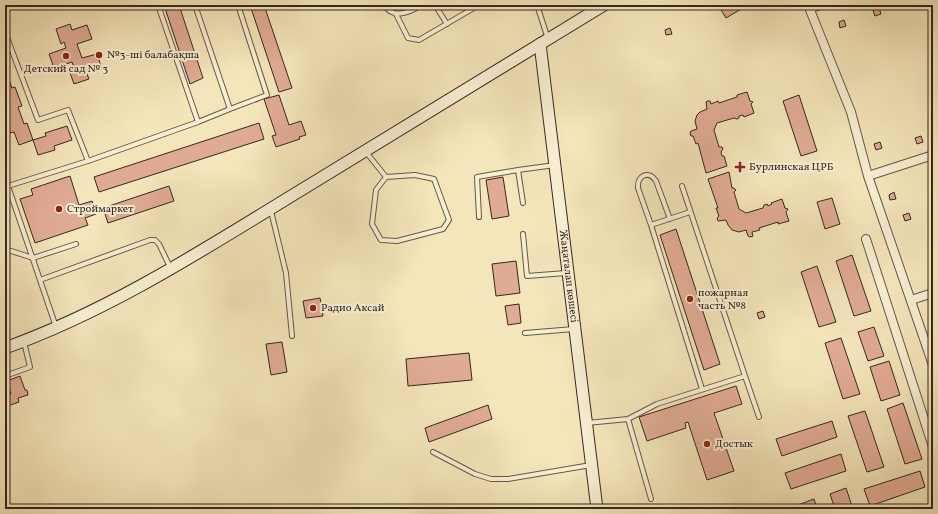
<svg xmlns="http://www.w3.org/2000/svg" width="938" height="514" font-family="Vollkorn,serif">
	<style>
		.building { fill: #e0ab93; stroke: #342822 }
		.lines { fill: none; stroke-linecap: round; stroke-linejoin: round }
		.service-casing { stroke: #645748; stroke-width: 6 }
		.minor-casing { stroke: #645748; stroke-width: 10 }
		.secondary-casing { stroke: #342822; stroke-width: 13 }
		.service { stroke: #f8eed2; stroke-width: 4 }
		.minor { stroke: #f8eed2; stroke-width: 8 }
		.secondary { stroke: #f8eed2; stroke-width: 11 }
		.poi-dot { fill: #8f2418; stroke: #f8eed2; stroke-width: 1.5 }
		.labels { text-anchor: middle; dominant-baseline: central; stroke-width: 4; stroke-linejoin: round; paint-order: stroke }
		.poi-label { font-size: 11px; fill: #342822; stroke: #f8eed2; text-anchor: start }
		.street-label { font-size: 11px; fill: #342822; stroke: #f8eed2 }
	</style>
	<rect width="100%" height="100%" fill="#f4e5ba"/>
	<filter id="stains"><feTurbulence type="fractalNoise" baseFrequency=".005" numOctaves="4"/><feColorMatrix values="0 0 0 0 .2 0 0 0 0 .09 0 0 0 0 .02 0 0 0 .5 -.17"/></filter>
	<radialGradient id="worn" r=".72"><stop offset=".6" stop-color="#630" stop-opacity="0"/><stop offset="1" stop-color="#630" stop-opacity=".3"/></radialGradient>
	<path class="building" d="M164,5H179L203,78L190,84Z
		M250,5H264L292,88L279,92Z
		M718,5H748L726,18Z
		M879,8L881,14L875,16L873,10Z
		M844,20L846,26L840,28L839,22Z
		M70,24L72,30L87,25L92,39L77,44L82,58L97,54L102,69L87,74L89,79L74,84L69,70L74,68L72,62L54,68L49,54L66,48L64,42L61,44L56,29Z
		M670,28L672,34L666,35L665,30Z
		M5,57L9,69L6,71L12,88L15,87L22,106L18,107L24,124L27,123L33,140L19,145L14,132L10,133L5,118V111L7,110L5,105Z
		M747,92L750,101L753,102L751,104L754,113L744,117L743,115L739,116V118L737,119L734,118L717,123L714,130L719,147H722L723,149L721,152L722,156H724L727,166L706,173L698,143L696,144L693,136H691L690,133L691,131L697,129L695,121L697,115L700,112L707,109L706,102L707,101H710L711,104L718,101L719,103L737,97V95Z
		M279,95L289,125L301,121L306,135L299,137L300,139L276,147L272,136L276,135L264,99Z
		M799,95L817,151L801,156L783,101Z
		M259,123L264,139L99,192L94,177Z
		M67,126L72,140L54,146L55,150L38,155L33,140L46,136L45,133Z
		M921,136L923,142L917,144L915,138Z
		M880,142L882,148L876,150L874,144Z
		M729,172L732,188H734L736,190L734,192L739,209L746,213L763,208L764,205L767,204L768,206L772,204L771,203L782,199L785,208L788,209L786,212L789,221L778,224V222L759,228L760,230L752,232L753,236L750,237L748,236L746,230L739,232L732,230L728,225L726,220L718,221L717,218L719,216L716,208H718L708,179Z
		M70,176L79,205L92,201L96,214L85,218L88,225L35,243L20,199L33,195L31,189Z
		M503,177L509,216L492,219L486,180Z
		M169,186L174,201L108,223L103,208Z
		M894,192L896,199L890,200L889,195Z
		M832,198L840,224L825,229L817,202Z
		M909,213L911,219L905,221L903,215Z
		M676,229L720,364L704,370L660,235Z
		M852,255L871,311L854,316L836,261Z
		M516,261L520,293L496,296L492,264Z
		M817,266L836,322L819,327L801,272Z
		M320,298L323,316L306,318L303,301Z
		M519,304L521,323L508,325L505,306Z
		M763,311L765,317L759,319L757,313Z
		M874,327L884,356L868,361L858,332Z
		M841,338L860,394L843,399L825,343Z
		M282,342L287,372L271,375L266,344Z
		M469,353L472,380L408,386L406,359Z
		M889,361L900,395L881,401L870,367Z
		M20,376L25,390H27L28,395L18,398L19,402L5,407V396L11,394L7,381Z
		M736,386L742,404L714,413L734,471L707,480L688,422L685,423L686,428L647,441L639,417Z
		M903,403L922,459L905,464L887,409Z
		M488,405L492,419L429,442L425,428Z
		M865,411L884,467L867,472L848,416Z
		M832,421L837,437L782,456L776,439Z
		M841,454L846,471L791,489L785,473Z
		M920,471L925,487L870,506L864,489Z
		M846,488L853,509H835L830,494Z
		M814,499L817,509H799L798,505Z
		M931,505L932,509H920Z"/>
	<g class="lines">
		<g class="service-casing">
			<path id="service" d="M195,5L230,109L198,122
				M385,5C392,20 411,12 421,5
				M435,5L447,24
				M537,5L548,39
				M396,14L408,38L419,40L479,5
				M5,32L38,120L68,110L88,161
				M230,109L267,95L238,5
				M366,152L386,177
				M518,170L523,203
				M415,175L434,179L449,220L443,229L397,241L381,240L372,224L376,190L386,177Z
				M8,186L88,161L198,122L158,5
				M682,186L745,376
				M5,187L8,186L56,327
				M271,211L286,273L292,336
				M690,212L651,225L702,389
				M479,217L477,177L518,170L555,165
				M651,225L638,188C637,175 649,170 656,181L670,219
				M523,234L527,276L566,273
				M5,249L33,258L76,244
				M40,280L150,240H155L159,244L170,267
				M525,333L574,329
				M5,376L30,367L24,342
				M628,419L651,499
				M587,423L628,419L657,404L745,376L759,417
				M433,452L475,474L491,479H508L591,465"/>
		</g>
		<g class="minor-casing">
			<path id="minor" d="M808,5L851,112L868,176L933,365
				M811,8L821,5
				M868,176L933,155
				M866,239L933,447
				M911,300L933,293"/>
		</g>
		<g class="secondary-casing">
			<g id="secondary">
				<path id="s1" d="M540,44L597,509"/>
				<path d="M5,348C108,311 200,252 293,195C397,132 501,69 604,5"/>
			</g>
		</g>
		<use href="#service" class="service"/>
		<use href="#minor" class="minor"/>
		<use href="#secondary" class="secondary"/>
	</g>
	<g class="poi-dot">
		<circle cx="99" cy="55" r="4"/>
		<circle cx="66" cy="56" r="4"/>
		<path d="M738 161h4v4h4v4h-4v4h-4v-4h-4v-4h4z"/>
		<circle cx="59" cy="209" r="4"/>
		<circle cx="690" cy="299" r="4"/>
		<circle cx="313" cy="308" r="4"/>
		<circle cx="707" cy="444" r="4"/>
	</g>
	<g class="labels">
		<g class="poi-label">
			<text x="107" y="55">№3-ші балабақша</text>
			<text x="66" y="69" text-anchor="middle">Детский сад № 3</text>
			<text x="749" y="167">Бурлинская ЦРБ</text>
			<text x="67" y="209">Строймаркет</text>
			<text x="698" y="293">пожарная<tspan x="698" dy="13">часть №8</tspan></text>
			<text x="321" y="308">Радио Аксай</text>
			<text x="715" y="444">Достык</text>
		</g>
		<g class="street-label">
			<text stroke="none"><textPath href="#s1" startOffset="234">Жаңаталап көшесі</textPath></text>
		</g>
	</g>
	<rect width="938" height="514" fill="none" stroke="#f4e5ba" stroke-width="20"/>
	<rect x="6" y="6" width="926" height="502" fill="none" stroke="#342822" stroke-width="2"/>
	<rect x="10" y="10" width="918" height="494" fill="none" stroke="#342822"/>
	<rect width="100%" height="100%" filter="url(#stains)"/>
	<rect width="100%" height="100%" fill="url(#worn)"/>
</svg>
